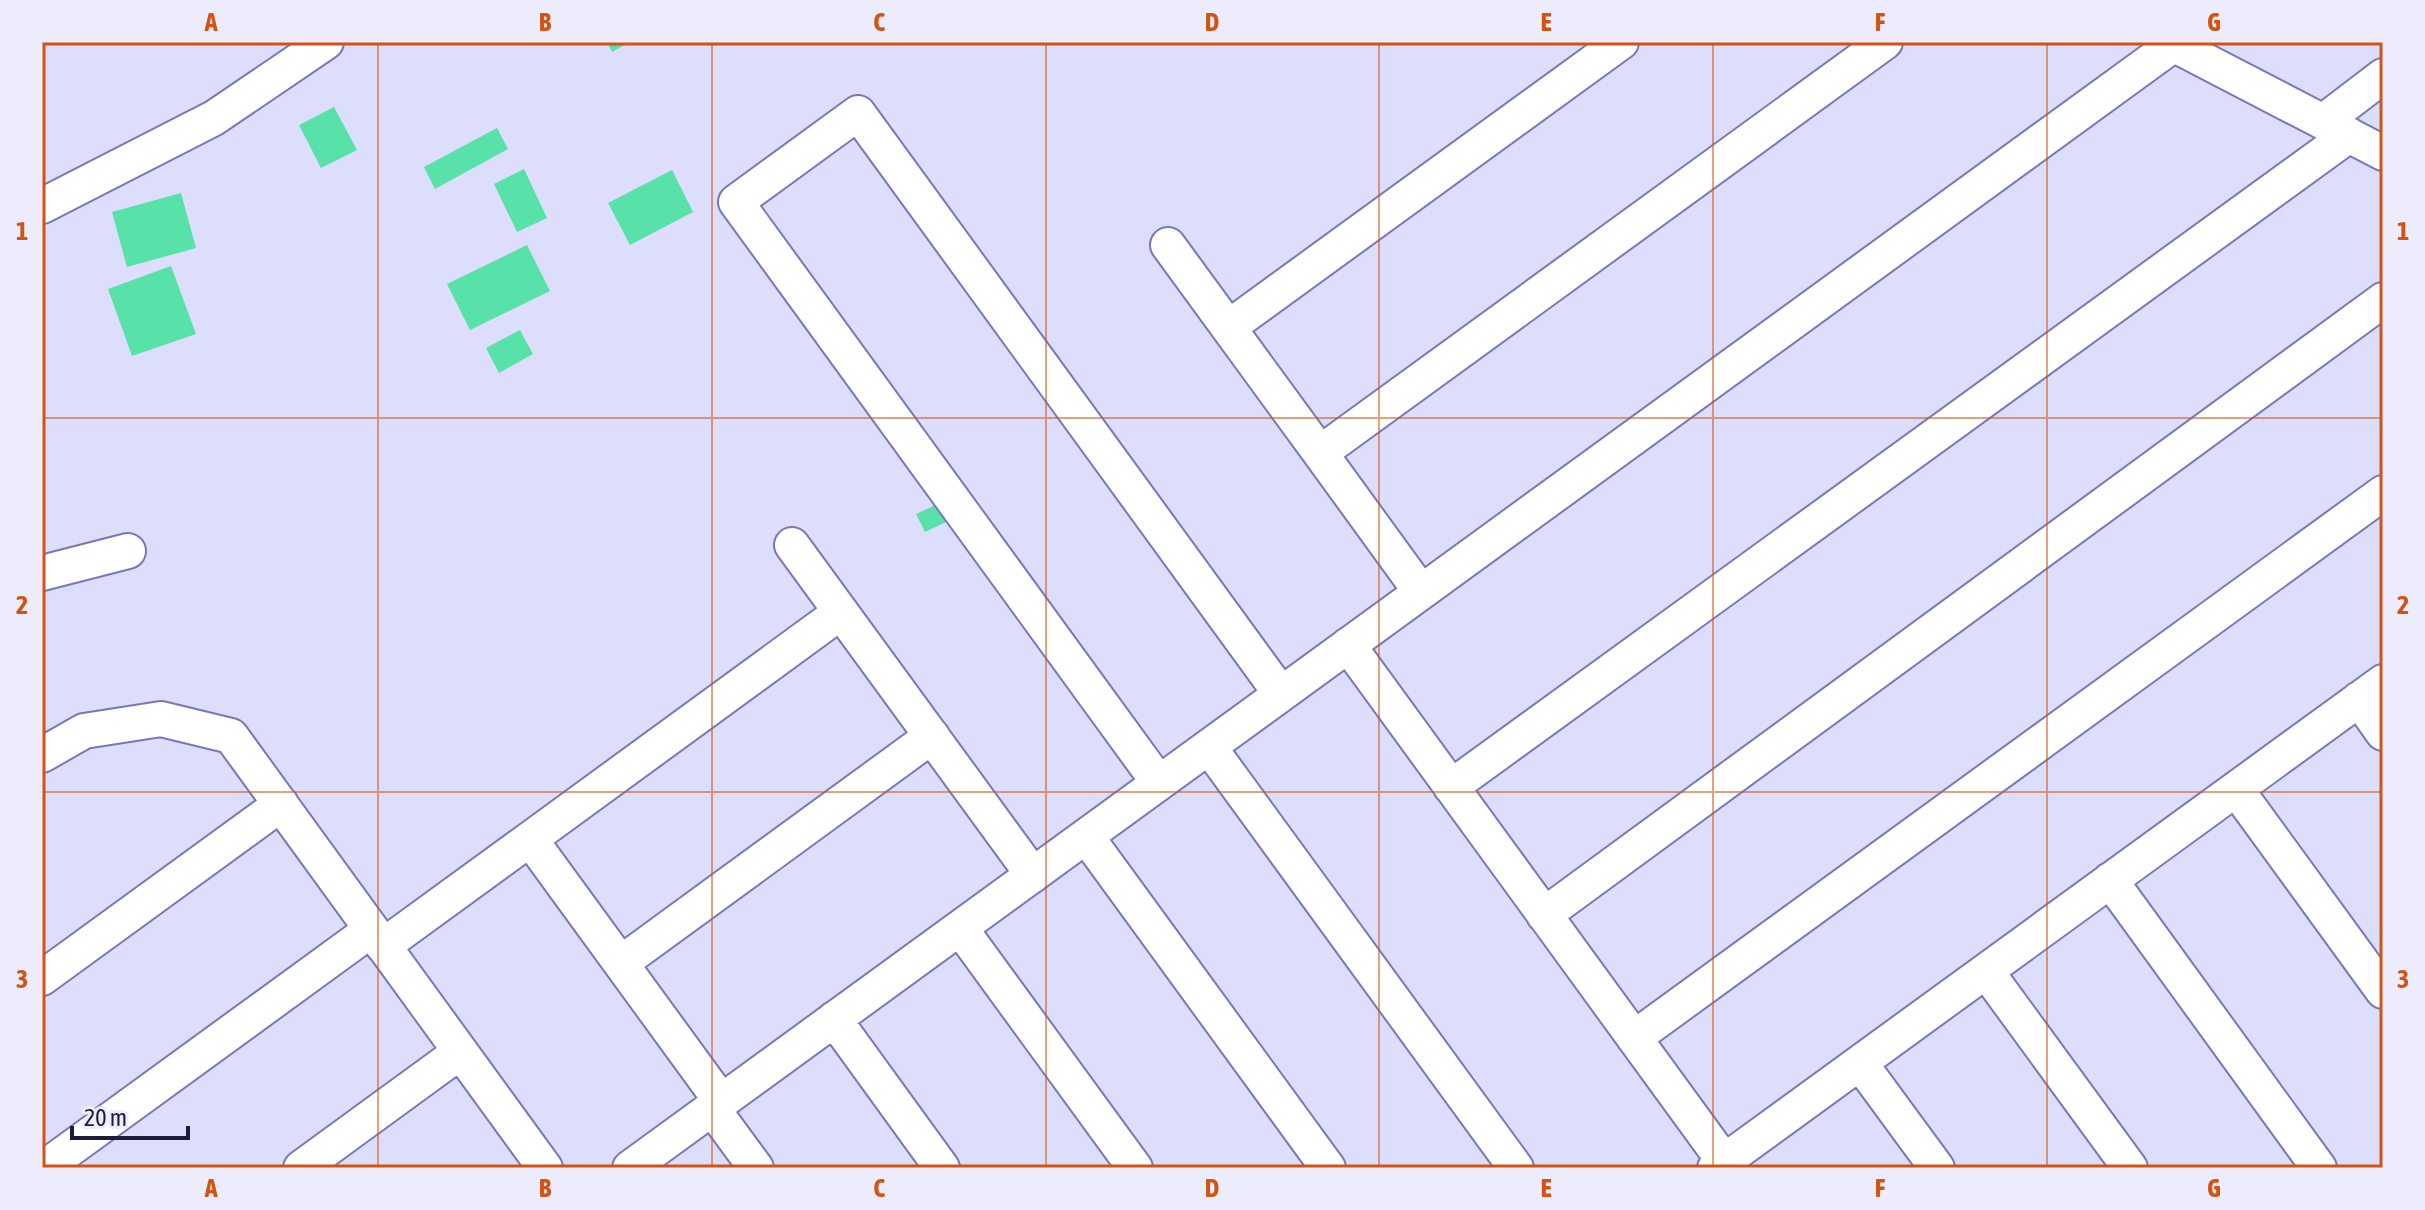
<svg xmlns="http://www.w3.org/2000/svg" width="2425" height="1210" font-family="'Asap Condensed',sans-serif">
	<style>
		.building { fill: #59e1aa }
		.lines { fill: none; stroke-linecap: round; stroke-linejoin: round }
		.minor-casing { stroke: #7777ba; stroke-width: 38 }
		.minor { stroke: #fff; stroke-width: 34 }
		.grid { fill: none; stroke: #d45310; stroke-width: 2; stroke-opacity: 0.55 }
		.neatline { fill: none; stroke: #d45310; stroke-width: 3 }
		.grid-label { font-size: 26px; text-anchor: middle; font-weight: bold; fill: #d45310 }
	</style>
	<rect width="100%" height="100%" fill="#dcdefc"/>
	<path class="building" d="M607,42H630L612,52Z
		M334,107L357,150L321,168L299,125Z
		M497,128L508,149L435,189L424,167Z
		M524,169L547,218L517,232L494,184Z
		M672,170L693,212L630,245L608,203Z
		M181,193L196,248L127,267L112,212Z
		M527,245L550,291L470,330L447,284Z
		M171,266L196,334L132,356L108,289Z
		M520,330L533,354L499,373L486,348Z
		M940,503L948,521L925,532L916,514Z"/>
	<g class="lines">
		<g class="minor-casing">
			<path id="minor" d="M2169,42L2383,153
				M2324,121L2383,76
				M42,206L214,118L326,42
				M1168,245L1320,453
				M1229,327L1621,42
				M792,545L1033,875
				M42,573L128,551
				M1421,592L1320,453L1885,42
				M1348,645L1729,1168
				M2359,699L2383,733
				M1209,747L1516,1168
				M42,755L84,731L161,719L231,736L545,1168
				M1159,783L736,202L858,113L1281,694
				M1451,787L2349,135
				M2236,789L2383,991
				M1086,836L1328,1168
				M530,839L841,612
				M2110,880L2319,1168
				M1544,915L2383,300
				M960,928L1135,1168
				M383,946L530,839L721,1101
				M621,963L932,736
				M1986,971L2130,1168
				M42,978L281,804
				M834,1019L942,1168
				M1634,1038L2383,493
				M1860,1063L1937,1168
				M712,1108L756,1168
				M44,1168L371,930
				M301,1168L460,1052
				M630,1168L2177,42
				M1715,1168L2383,682"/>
		</g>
		<use href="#minor" class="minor"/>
	</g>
	<path class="grid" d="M378,42V1168M712,42V1168M1046,42V1168M1379,42V1168M1713,42V1168M2047,42V1168M42,418H2383M42,792H2383"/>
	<rect width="2425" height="1210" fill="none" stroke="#ececfc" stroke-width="88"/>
	<path d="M72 1126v12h116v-12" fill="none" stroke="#1d1d38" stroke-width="4"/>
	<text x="84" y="1126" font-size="24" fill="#1d1d38" stroke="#ececfc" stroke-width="6" paint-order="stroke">20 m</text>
	<rect x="44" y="44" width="2337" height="1122" class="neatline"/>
	<g class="grid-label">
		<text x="211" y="31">A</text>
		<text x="545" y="31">B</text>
		<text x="879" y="31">C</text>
		<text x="1212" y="31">D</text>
		<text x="1546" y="31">E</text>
		<text x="1880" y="31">F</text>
		<text x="2214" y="31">G</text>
		<text x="22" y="240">1</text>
		<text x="2403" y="240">1</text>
		<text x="22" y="614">2</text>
		<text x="2403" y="614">2</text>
		<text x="22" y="988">3</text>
		<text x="2403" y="988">3</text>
		<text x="211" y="1197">A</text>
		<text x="545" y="1197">B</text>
		<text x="879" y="1197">C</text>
		<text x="1212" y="1197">D</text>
		<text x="1546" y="1197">E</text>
		<text x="1880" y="1197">F</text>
		<text x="2214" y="1197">G</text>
	</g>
</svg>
